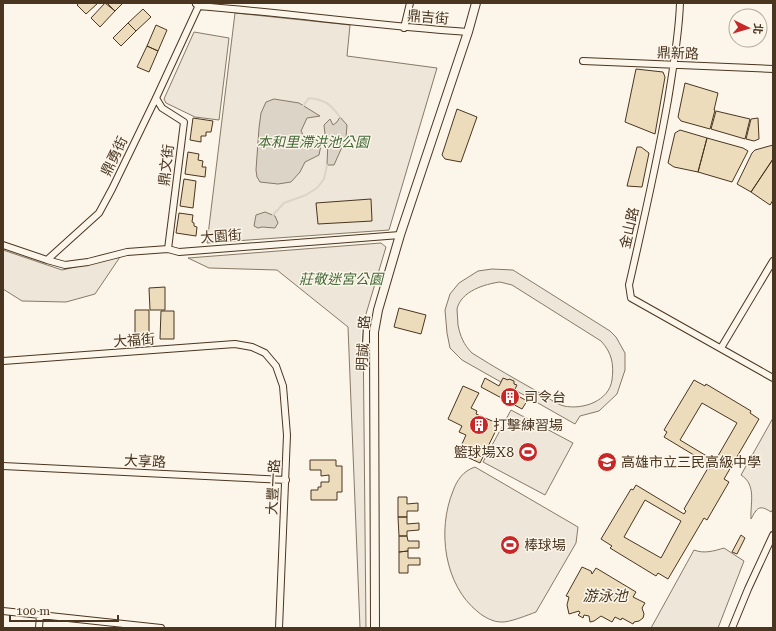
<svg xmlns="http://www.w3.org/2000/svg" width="776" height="631" font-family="'Roboto Serif','Noto Sans TC',serif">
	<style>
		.green { fill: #ede6d9; stroke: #887966; fill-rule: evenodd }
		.water { fill: #dcd4c6; stroke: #887966 }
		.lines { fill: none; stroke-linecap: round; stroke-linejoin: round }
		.stream { stroke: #dcd4c6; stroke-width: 2 }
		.building { fill: #ecdcbc; stroke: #4a3520; fill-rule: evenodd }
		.minor-casing { stroke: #4a3520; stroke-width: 8 }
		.tertiary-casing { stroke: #4a3520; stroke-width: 10 }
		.minor { stroke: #fbf6e9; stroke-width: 6 }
		.tertiary { stroke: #fbf6e9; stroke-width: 8 }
		.labels { text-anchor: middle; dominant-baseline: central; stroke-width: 3; stroke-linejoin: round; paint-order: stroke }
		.street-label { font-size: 14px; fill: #4a3520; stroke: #fbf6e9 }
		.park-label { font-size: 14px; font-style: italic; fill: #436837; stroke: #fbf6e9 }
		.poi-label { font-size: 14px; fill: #4a3520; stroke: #fbf6e9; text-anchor: start }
		.water-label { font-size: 15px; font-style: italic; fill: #4a3520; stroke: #fbf6e9 }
	</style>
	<rect width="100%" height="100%" fill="#fbf6e9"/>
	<path class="green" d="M235,13L350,25L347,56L437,68L389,230L207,243Z
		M194,32L229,38L219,120L195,117L166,103L164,99Z
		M381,243L386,247L363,324L366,628H360L348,327L277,270L209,268L188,258Z
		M3,250L62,270L120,257L95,294L66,302L22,301L3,289Z
		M492,269L513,270L610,331L616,337L625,353V370L617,394L599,411L580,416L575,424L462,360L450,348L447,333L445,310L450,294L459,283L478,271ZM500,282L512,285L601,341C612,353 614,364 612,380C609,401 583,410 564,406C556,404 547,397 540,393C517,380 494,367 472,353C464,345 460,336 458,325C458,320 457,314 457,309C461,291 485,284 500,282Z
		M511,410L573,443L545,495L483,462Z
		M773,418V509L771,512C759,504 757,508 751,519C750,504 757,485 741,475Z
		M475,467L578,527L576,543L536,612C528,615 508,623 501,622C493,622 484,617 478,612C444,585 437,530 453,491C457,480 463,471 475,467Z
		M724,548L744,561L718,628H651L694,550C704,554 714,551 724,548Z"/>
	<path class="water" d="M274,99L299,103L320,116L307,118L301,131L306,140L312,141L314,136L319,137L321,145L319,155L305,162L300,172L291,182L278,184L260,182L257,177L256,170L259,128L261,113L266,102Z
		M340,117L347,125L346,138L334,165H327L328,141L325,134L324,125L330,119L333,125L337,122Z
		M265,212L275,216L278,223L275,228L262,227L258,228L254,226L256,215Z"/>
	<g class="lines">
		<path class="stream" d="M303,106L309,98C326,100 330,104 340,117
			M273,215L284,203L306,195L317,188L324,179L327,165"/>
	</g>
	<path class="building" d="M79,3H98L86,14L77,5Z
		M105,3L115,11L100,27L91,18Z
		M107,3H123L115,11Z
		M143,9L151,17L136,31L128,23Z
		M128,23L136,31L121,46L113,38Z
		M156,25L167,30L158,51L147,46Z
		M147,46L158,51L149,72L137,67Z
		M636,69L663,72L665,77L655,134L625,122Z
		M685,83L718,93L714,110H715L710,129L681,121L678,117Z
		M457,109L477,117L461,162L445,159L442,155Z
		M716,111L750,119L745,139L711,129Z
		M193,118L213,121L211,132H206V136H201V142L190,140Z
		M758,118L759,139L754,141L746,139L751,119Z
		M680,130L707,138L698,172L674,167L668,163L675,133Z
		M707,138L743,148L748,151L732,182L698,172Z
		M773,145V159L751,192L737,184L752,153L755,150Z
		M637,147H641L649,153L642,187L627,186Z
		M188,152L199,154L198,160L203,161L202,167H206L205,177L185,174Z
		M773,159V200L770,205L751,192Z
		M184,179L196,181L193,208L180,206Z
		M371,199L372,221L318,224L316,203Z
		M179,213L193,215L192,222L194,223V226L197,227L196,236L176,233Z
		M165,287V310H150L149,288Z
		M399,308L426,315L421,334L394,327Z
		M135,310H149V338H135Z
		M161,311H174V339H160Z
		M485,378L499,386L503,378L508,380L509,379L514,381V384L517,385L513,393L527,401L522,409L481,387Z
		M694,380L705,386L706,384L751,411L750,413L759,419L724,479L729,482L707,520L704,518L668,579L658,573L656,576L610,548L612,546L601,539L631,489L633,490L636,485L684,514L686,511L684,509L708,468L710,469L712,466L664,437L667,432L664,430ZM702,403L737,423L715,461L680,440ZM645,500L681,521L661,558L624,537Z
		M463,386L479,393L471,408L477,411L476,414L499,424L480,463L458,453L466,435L459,432L462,426L448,419Z
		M310,460H336V466H342V492H337V500H311V490H318V487H321V482H329V475L321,476V470H310Z
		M398,497H407V504L418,503V511H407V517H398Z
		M398,517H407V524L419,523V530L407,531V536H399Z
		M741,535L745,538L737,554L732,552Z
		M399,536H407L408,541H419V548H408V551L399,552Z
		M408,551V558H420V565H408V573H399V552Z
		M582,567L591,571L592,574L596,568L636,592L633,597L645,603L642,608L644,614L643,618L639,621L634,622L633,624L622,618L621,620L615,617L612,622L601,616L594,621L590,622L589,616L584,615L583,618L578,615L580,613L579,611L569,614L567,605L569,597L566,596Z"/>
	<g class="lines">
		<g class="minor-casing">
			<path id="minor" d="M680,3C679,35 673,68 668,100C657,162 643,224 629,285L631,298L773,378
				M196,4L198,6C288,13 378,26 468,32
				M404,28L410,3
				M583,61L773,69
				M156,98L162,108L184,122L168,249
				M3,245L47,260L99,213L112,189L156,98L200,3
				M47,260L65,265L88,262L127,252L168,249L179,252L400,235
				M721,348L773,261
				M3,361L235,344L252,347L265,353L276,366L283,386L287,435L279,628
				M3,466L286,480
				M3,611L161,628
				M39,628L40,615
				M732,628L748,589L773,535"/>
		</g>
		<g class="tertiary-casing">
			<path id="tertiary" d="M375,628L374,332L378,310L400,235L468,32L476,3"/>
		</g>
		<use href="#minor" class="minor"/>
		<use href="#tertiary" class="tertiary"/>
	</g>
	<defs>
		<g id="building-disc" transform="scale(1)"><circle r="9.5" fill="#c62828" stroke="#fbf6e9"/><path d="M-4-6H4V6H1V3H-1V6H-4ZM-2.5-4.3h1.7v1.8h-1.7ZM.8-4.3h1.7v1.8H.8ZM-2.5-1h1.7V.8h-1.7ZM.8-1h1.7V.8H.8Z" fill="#fff"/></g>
		<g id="stadium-disc" transform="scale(1)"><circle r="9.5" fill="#c62828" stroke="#fbf6e9"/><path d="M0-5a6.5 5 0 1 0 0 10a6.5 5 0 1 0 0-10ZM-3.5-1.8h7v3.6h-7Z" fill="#fff"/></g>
		<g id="school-disc" transform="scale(1)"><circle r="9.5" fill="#c62828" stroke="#fbf6e9"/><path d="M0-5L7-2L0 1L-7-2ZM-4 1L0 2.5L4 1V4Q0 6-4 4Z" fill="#fff"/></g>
	</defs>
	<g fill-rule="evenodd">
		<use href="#building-disc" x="510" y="397"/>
		<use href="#building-disc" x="479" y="425"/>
		<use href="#stadium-disc" x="528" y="452"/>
		<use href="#school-disc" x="607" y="462"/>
		<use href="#stadium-disc" x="510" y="545"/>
	</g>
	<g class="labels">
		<g class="street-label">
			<text transform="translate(428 17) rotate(5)">鼎吉街</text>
			<text transform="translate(678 53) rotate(2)">鼎新路</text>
			<text transform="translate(114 156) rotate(-64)">鼎勇街</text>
			<text transform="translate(166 165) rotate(-83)">鼎文街</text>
			<text transform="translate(629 228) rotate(-77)">金山路</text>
			<text transform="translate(221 236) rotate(-4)">大園街</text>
			<text transform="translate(134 340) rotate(-4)">大福街</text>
			<text transform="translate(363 343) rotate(-87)">明誠一路</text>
			<text transform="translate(145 461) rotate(3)">大享路</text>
			<text transform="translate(273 487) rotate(-87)">大豐一路</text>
		</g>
		<g class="park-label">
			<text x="313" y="142">本和里滯洪池公園</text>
			<text x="341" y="279">莊敬迷宮公園</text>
		</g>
		<g class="poi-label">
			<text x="524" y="397">司令台</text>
			<text x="493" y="425">打擊練習場</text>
			<text x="514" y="452" text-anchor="end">籃球場X8</text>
			<text x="621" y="462">高雄市立三民高級中學</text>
			<text x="524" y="545">棒球場</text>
		</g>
		<g class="water-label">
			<text x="605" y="596">游泳池</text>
		</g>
	</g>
	<rect width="776" height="631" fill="none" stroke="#4a3520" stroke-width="8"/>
	<g transform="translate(748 28) rotate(95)"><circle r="19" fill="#fbf6e9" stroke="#b4a999"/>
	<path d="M0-3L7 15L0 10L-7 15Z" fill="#c62828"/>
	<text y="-6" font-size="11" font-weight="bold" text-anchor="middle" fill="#4a3520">北</text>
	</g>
	<path d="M10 615v6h108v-6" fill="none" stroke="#4a3520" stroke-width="2"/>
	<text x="16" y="615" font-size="12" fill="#4a3520" stroke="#fbf6e9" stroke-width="3" paint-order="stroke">100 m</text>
</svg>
